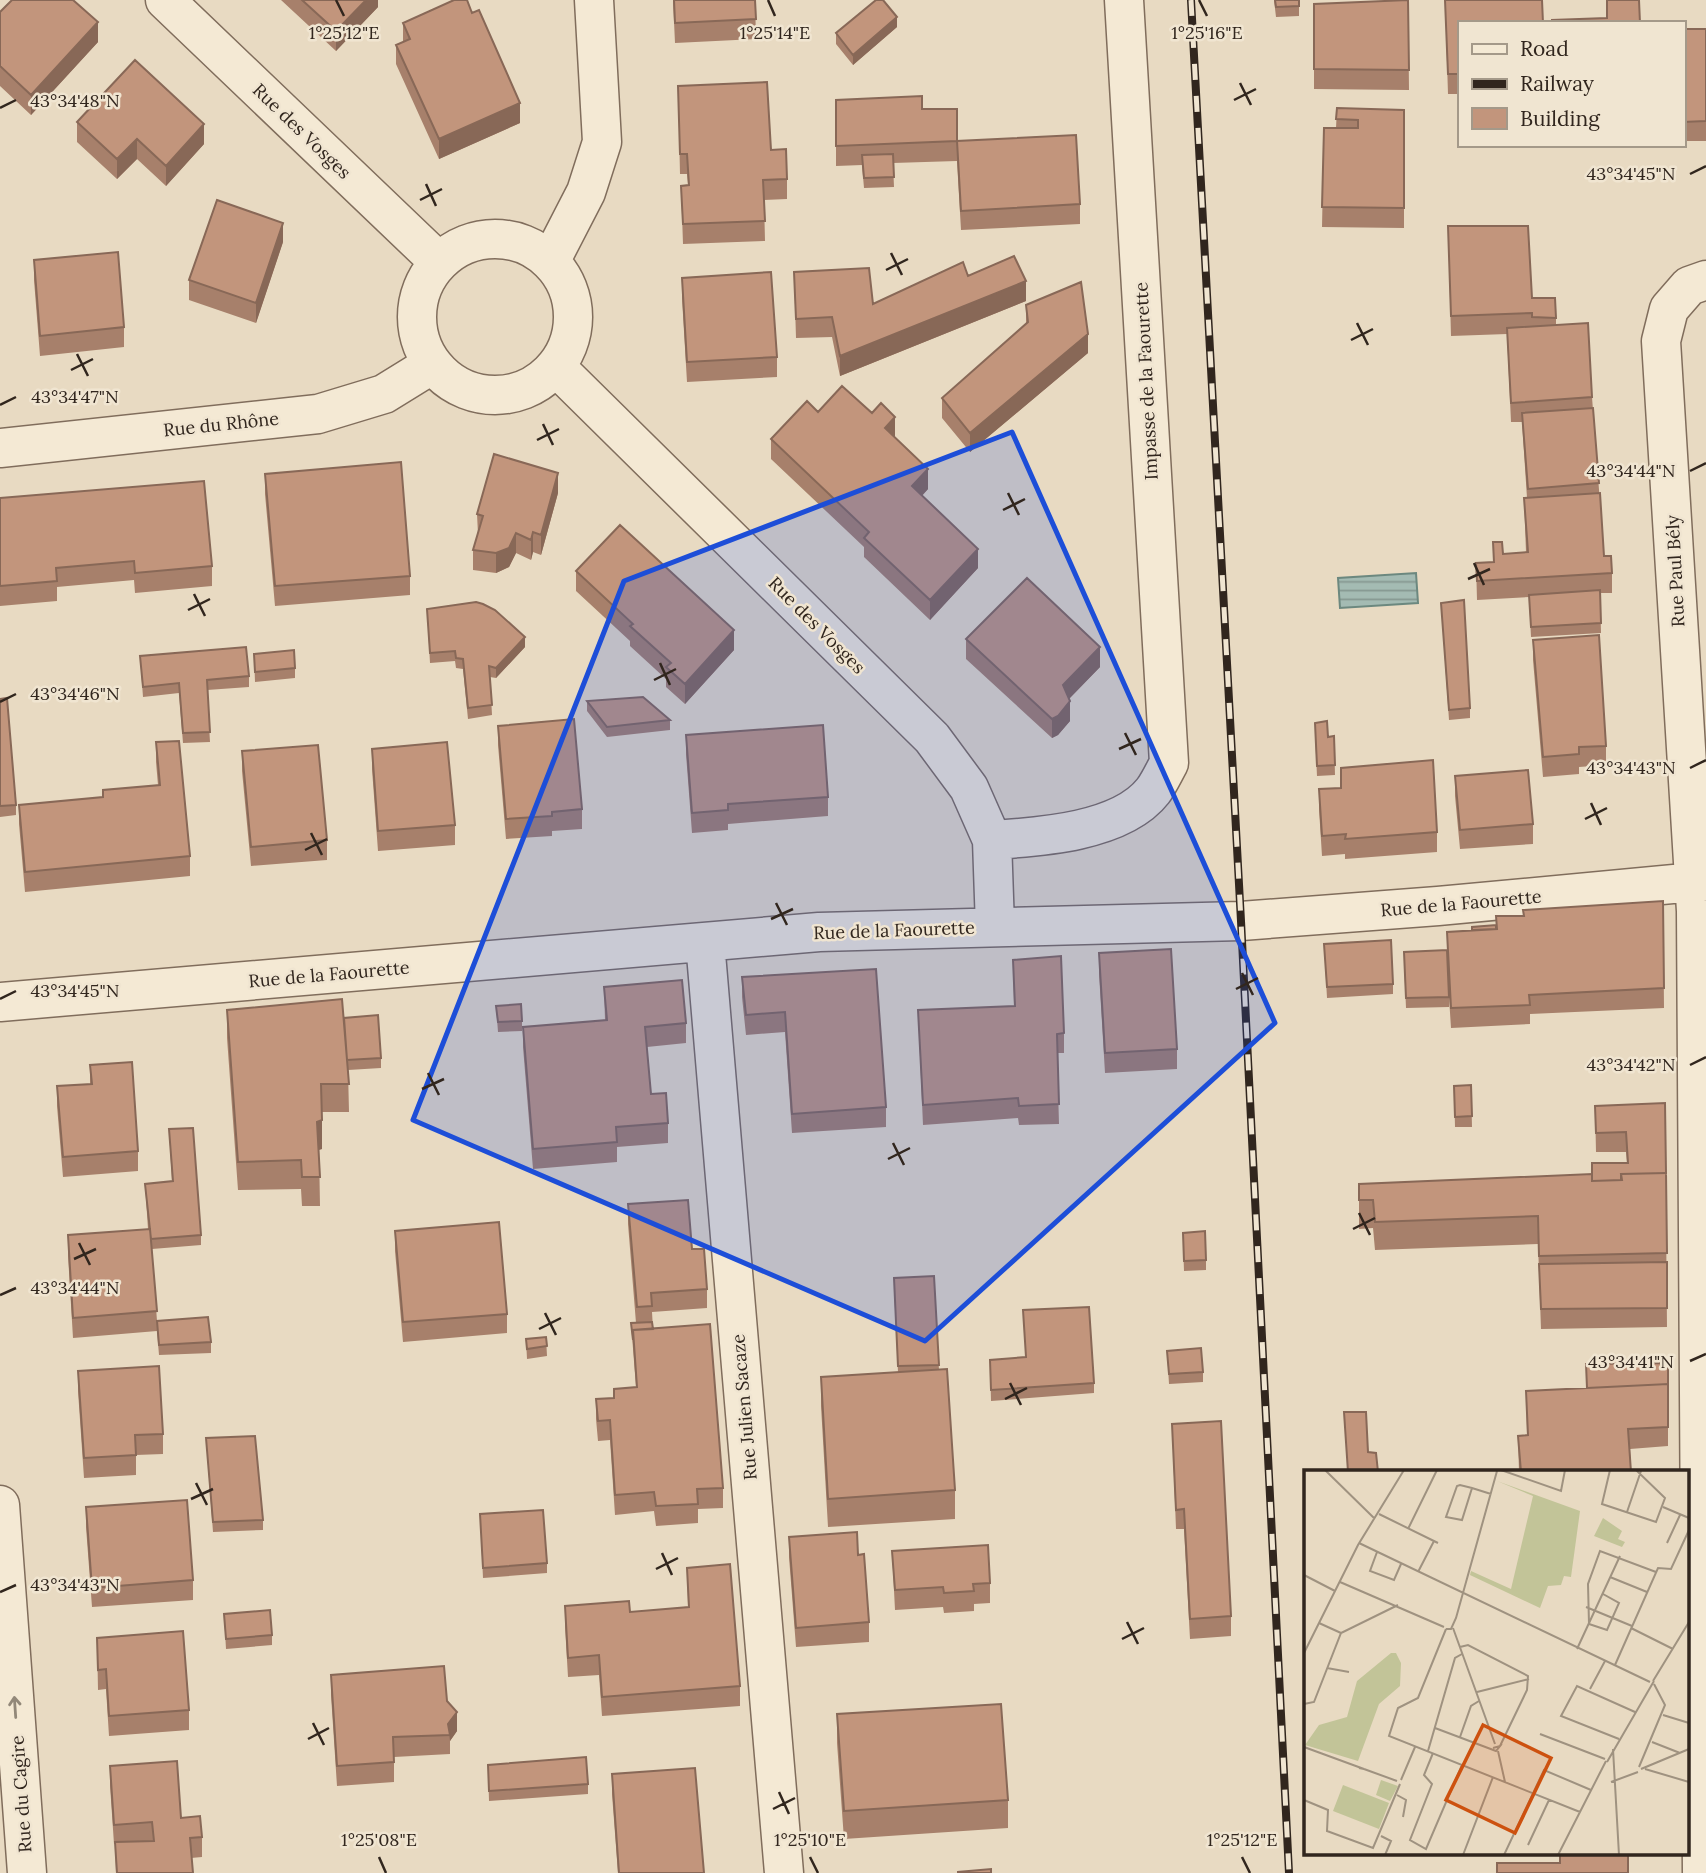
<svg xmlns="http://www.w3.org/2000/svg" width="1706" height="1873" font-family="Lora,serif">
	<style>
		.water { fill: url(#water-rules); stroke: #6c887f; stroke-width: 2 }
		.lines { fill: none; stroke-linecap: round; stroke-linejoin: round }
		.minor-casing { stroke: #806d5c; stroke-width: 41 }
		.minor { stroke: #f4e9d4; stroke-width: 38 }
		.rail-casing { stroke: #31261e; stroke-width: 8 }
		.rail { stroke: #f0e5d1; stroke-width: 5; stroke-dasharray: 16; stroke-linecap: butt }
		.wall { fill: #a7806b }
		.shaded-wall { fill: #886857 }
		.building { fill: #c2957c; stroke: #886857; stroke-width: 2 }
		.oneway { stroke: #928879 }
		.marked { fill: #1d4ed8; fill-opacity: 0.2; stroke: #1d4ed8; stroke-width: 5; stroke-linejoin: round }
		.ticks { fill: none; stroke: #31261e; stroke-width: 2.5 }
		.labels { text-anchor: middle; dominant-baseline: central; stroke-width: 5; stroke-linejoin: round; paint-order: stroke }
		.street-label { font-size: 18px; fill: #31261e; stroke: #f0e5d1 }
		.inset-road { fill: none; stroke: #9f9280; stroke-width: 2 }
		.view { fill: #cd510f; fill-opacity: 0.15; stroke: #cd510f; stroke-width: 3.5 }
		.inset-edge { fill: none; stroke: #31261e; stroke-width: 3.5 }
		.ticks-label { font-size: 18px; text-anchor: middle; fill: #31261e; stroke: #f0e5d1; stroke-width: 5; stroke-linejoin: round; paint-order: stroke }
	</style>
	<defs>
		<pattern id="water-rules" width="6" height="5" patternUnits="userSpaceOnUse" patternTransform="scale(1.75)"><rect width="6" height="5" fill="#a4bbb3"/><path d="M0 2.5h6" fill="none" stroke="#869891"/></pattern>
	</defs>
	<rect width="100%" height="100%" fill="#e8dac2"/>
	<path class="water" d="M1416,573L1418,603L1340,608L1338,578Z"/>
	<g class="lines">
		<g class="minor-casing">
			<path id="minor" d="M165,0L438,261
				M417 317a78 78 0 1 1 156 0a78 78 0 1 1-156 0Z
				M551,260L586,192L602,142L594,0
				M556,367L932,738L969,788L992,840L995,927
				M0,448L318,414L384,394L431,365
				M992,840C1039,837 1121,832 1153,791C1159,783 1164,772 1169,763L1124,0
				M705,942L784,1873
				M0,1002L819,932L1241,921L1438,906L1706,881
				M0,1505L27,1873
				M1702,1873L1696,911L1661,341L1669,309L1689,286L1706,280"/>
		</g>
		<use href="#minor" class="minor"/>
		<g class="rail-casing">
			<path id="rail" d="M1191,0L1241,921L1289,1873"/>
		</g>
		<use href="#rail" class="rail"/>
	</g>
	<path class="wall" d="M281,0H378V7L336,51Z
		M673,0H755L756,39L675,43Z
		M1274,0H1299V16L1276,17Z
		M1408,0L1409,90L1314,89V4Z
		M1445,0L1459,23V94H1448Z
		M0,12L98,42L31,115L0,86Z
		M403,23L520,123L439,159L396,64V45L403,42Z
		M897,27L853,65L836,44V33Z
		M1683,29H1706V141H1683Z
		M678,86L771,150L787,179V199L764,200L765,241L683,244L681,186L688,185L687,174H680Z
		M836,100L922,109L957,141L1080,204V224L961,230L957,161L893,163L894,187L864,188L862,165L836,166Z
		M1337,108L1404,110V228L1322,227L1324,128H1336Z
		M77,122L204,144L166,186L137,159L117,179L77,142Z
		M1448,226L1532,298L1556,318V325L1592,397L1604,556L1612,573V593H1600L1601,633L1531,637L1529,597L1477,600L1476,563L1493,562V542L1503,554L1526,552L1524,498H1527L1522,422H1511L1507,334L1451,336Z
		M283,242L256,323L189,300V280Z
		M34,260L124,327V347L40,356L34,280Z
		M794,272L873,304L968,276L1026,301L840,376L832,337L796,338Z
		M682,278L777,357V377L687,382L682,298Z
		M1026,305L1088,353L970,452L942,418V398L1026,324Z
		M818,412L895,437L928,489L922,496L978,568L930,620L864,557V547L771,459V439Z
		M265,474L410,576V595L275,606L265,494Z
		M558,493L541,555L533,552L531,560L516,553L509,567L496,573L473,570V550L478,534L477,514Z
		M0,498L212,566V586L135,593L134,580L57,587V601L0,606Z
		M576,571L734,650L685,704L666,687V679L630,646V641L576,591Z
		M1441,603L1470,708V718L1449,720Z
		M427,609L525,647L496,678L490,677L492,715L468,719L463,669L456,668L455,661L430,663Z
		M966,639L1100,667L1069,699L1070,721L1058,735L1052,738L966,659Z
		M1533,640L1606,746V765L1579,767V774L1543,777L1533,660Z
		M254,654L295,668V678L255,682Z
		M140,656L249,676V687L207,690L210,742L183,743L179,693L143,697Z
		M0,699L16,805V815L0,817Z
		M587,701L670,720V730L607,737L587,711Z
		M498,726L582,809V829L552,831V836L506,839L498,745Z
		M1315,733L1328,737L1334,736L1335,775L1317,776Z
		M686,735L828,797V816L728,824V830L692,833L686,754Z
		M156,742L190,856V876L25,892L19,824V805L103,797L158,785L156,762Z
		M372,749L455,825V845L378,851L372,769Z
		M242,751L327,840V860L251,866L242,771Z
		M1455,776L1533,824V844L1460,849L1455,796Z
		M1319,789L1437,832V852L1345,859V854L1322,856L1319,809Z
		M1663,901L1664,1008L1530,1014V1024L1451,1028L1449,997V1007L1406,1008L1404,962L1447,950V932L1472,930L1496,926V916H1523V910Z
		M1324,944L1393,984V994L1327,998Z
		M1099,953L1177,1049V1069L1105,1073L1099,973Z
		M1013,960L1064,1033V1053H1057L1059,1124L1019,1125L1018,1118L923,1125L918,1010L1014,1006Z
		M876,969L886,1107V1127L792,1133L785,1032L746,1035L742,997V977Z
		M604,987L686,1023V1043L647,1047L651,1094L668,1123V1143L617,1147V1162L533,1169L523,1047V1027L605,1020Z
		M496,1006L522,1021V1031L498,1032Z
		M227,1010L344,1018L381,1058V1068L348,1070L349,1112H322V1149L319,1150L320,1206H302L301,1189L238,1190L227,1038Z
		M90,1065L138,1151V1171L63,1177L57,1106V1086L90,1085Z
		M1471,1085L1472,1127H1455L1454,1086Z
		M1665,1103L1667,1327L1541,1329L1538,1244L1375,1250L1373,1228L1359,1229V1200L1592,1174L1627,1163L1626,1152H1596L1595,1106Z
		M169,1129L201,1235V1245L152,1249L157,1321L211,1342V1353L159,1355L157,1331L73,1338L68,1255V1235L148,1229L145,1184L172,1182Z
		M628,1204L692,1249L707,1289V1308L652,1312L653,1329L723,1488V1508L698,1509V1523L656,1526L654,1511L615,1515L610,1440L598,1441L596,1419V1399L614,1398V1389L636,1387L631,1323H636L628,1224Z
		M395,1231L507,1314V1333L403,1342L395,1251Z
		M1183,1243L1206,1260V1270L1184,1271Z
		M934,1276L939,1370L955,1490V1519L828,1527L821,1406V1377L898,1372L894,1288Z
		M1023,1310L1094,1383V1393L991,1401L990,1360L1026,1357Z
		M546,1337L547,1356L527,1359L526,1339Z
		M1167,1351L1203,1372V1382L1169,1384Z
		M1668,1363V1446L1630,1449L1631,1472H1519L1518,1436L1527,1435L1526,1391L1586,1388Z
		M78,1371L163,1434V1454L136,1455V1475L84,1478L78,1391Z
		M1172,1424L1231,1616V1636L1190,1639L1184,1529H1176Z
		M206,1438L263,1520V1530L213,1532Z
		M86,1507L193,1580V1600L92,1607L86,1527Z
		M480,1514L547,1563V1573L483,1578Z
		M789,1537L869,1622V1642L796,1647L789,1557Z
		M892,1551L990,1583V1603L974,1604V1611L944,1613L943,1607L895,1610Z
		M687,1568L740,1686V1706L602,1716L599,1675L568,1677L565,1626V1606L630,1612L688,1607Z
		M224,1614L272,1635V1645L226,1649Z
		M97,1638L189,1710V1730L109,1736L106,1689L98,1690Z
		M331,1675L447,1701L457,1731L450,1741V1754L394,1757V1782L337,1786L331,1695Z
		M837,1714L1008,1800V1828L844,1839L837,1743Z
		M488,1765L588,1784V1794L489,1801Z
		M110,1766L181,1818L202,1837V1857L191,1858L193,1873H116L115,1844H114L110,1785Z
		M612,1774L704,1873H618L612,1794Z"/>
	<path class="shaded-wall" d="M366,0H378V7L336,51V31Z
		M897,17V27L853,65V55Z
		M98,22V42L31,115V95Z
		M520,103V123L439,159V139Z
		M204,124V144L166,186V166Z
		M137,139V159L117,179V159Z
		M283,223V242L256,323V303Z
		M1026,281V301L840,376V356Z
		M1088,334V353L970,452V433Z
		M895,417V437L885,448V428Z
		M928,469V489L912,506V486Z
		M558,473V493L541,555V535Z
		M533,532V552L531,560V540Z
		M516,533V553L509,567L496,573V553Z
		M978,549V568L930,620V600Z
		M734,630V650L685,704V684Z
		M525,637V647L496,678V668Z
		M1100,647V667L1063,705V685Z
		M1070,701V721L1058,735L1052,738V719Z
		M322,1120V1149L317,1150V1122Z
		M457,1712V1731L450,1741L448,1724Z"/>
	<path class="building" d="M12,0H73L98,22L31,95L0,66V12Z
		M302,0H366L336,31Z
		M454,0H467L472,13L479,10L520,103L439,139L396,45L410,39L403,23Z
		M674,0H755L756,19L675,23Z
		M876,0H883L897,17L853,55L836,33Z
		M1275,0H1299V6L1276,7Z
		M1408,0L1409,70L1314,69V4Z
		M1445,0H1542L1543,23H1459V74H1448Z
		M1607,0H1639L1640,23H1552V20L1607,18Z
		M1683,29H1706V121L1683,122Z
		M135,60L204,124L166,166L137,139L117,159L77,122Z
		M767,82L771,150L786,149L787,179L763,180L765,221L683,224L681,186L689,185L687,154H680L678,86Z
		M922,96V109H957V141L836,146V100Z
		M1337,108L1404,110V208L1322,207L1324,128H1358V120L1336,119Z
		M1076,135L1080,204L961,211L957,141Z
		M893,154L894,177L864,178L862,155Z
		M217,200L283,223L256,303L189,280Z
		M1448,226H1528L1532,298H1555L1556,318L1532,317V313L1451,316Z
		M118,252L124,327L40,336L34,260Z
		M1014,256L1026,281L840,356L832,317L796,319L794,272L869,268L873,304L963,262L968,276Z
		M771,272L777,357L687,362L682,278Z
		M1081,282L1088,334L970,433L942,398L1028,322L1026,305Z
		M1588,323L1592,397L1511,403L1507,328Z
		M842,386L872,413L881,403L895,417L885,428L928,469L912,486L978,549L930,600L864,538L869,532L771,439L807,401L818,412Z
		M1593,408L1599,483L1528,489L1522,413Z
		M494,454L558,473L541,535L533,532L531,540L516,533L509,548L496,553L473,550L483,516L477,514Z
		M401,462L410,576L275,586L265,474Z
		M204,481L212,566L135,573L134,561L56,568L57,581L0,586V498Z
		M1600,493L1604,556H1611L1612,573L1477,581L1476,563L1494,562L1493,542H1502L1503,554L1528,552L1524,498Z
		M620,525L734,630L685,684L666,667L671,663L630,626L633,624L576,571Z
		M1027,578L1100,647L1063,685L1070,701L1058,716L1052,719L966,639Z
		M1600,590L1601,623L1531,627L1529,595Z
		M1464,600L1470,708L1449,710L1441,603Z
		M476,602L483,604L495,610L525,637L496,668L489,666L492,705L468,708L463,659L456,658L455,651L430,653L427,609Z
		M1599,635L1606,746L1579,747V754L1543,757L1533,640Z
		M246,647L249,676L207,680L210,732L183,733L179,683L143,687L140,656Z
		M294,650L295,668L255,672L254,654Z
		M643,697L670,720L607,727L587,701Z
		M7,698L16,805L0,806V699Z
		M574,719L582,809L552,812V816L506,819L498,726Z
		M1327,721L1328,737L1334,736L1335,765L1317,766L1315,723Z
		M823,725L828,797L728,804V810L692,813L686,735Z
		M179,741L190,856L25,872L19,805L103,797V790L160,785L156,742Z
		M447,742L455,825L378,831L372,749Z
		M318,745L327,840L251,847L242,751Z
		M1433,760L1437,832L1345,839L1346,834L1322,836L1319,789L1341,788V768Z
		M1528,770L1533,824L1460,830L1455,776Z
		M1663,901L1664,988L1529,995L1530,1005L1451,1008L1447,932L1497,929L1496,916H1524L1523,910Z
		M1496,925V929L1472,930V927Z
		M1391,940L1393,984L1327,987L1324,944Z
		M1171,949L1177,1049L1105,1053L1099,953Z
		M1447,950L1449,997L1406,998L1404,952Z
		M1061,956L1064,1033L1057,1034L1059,1104L1019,1106L1018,1098L923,1105L918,1010L1015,1006L1013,960Z
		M876,969L886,1107L792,1114L785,1012L746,1015L742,977Z
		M682,980L686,1023L645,1027L651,1094L666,1093L668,1123L616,1127L617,1142L533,1149L523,1027L607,1020L604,987Z
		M342,999L349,1084H321L322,1120L317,1122L320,1177H302L301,1160L238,1162L227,1010Z
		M521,1004L522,1021L498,1022L496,1006Z
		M378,1015L381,1058L347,1060L344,1018Z
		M132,1062L138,1151L63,1157L57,1086L92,1084L90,1065Z
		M1471,1085L1472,1116L1455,1117L1454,1086Z
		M1665,1103L1666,1173L1621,1174V1180L1592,1181V1163H1628L1626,1132L1596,1133L1595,1106Z
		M193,1128L201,1235L151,1239L145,1184L173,1181L169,1129Z
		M1666,1173L1667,1253L1539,1256L1538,1216L1375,1222L1373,1200H1359V1184L1592,1174V1181L1622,1180L1621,1174Z
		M688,1200L692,1249H704L707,1289L651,1293L652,1306L637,1307L628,1204Z
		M499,1222L507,1314L403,1322L395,1231Z
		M150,1229L157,1311L73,1318L68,1235Z
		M1205,1231L1206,1260L1184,1261L1183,1233Z
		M1667,1262V1308L1541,1309L1539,1264Z
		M934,1276L939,1365L898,1366L894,1278Z
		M1089,1307L1094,1383L991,1390L990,1360L1026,1357L1023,1310Z
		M208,1317L211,1342L159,1345L157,1321Z
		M652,1322L653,1329L633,1330V1340L631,1323Z
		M710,1324L723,1488L697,1489L698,1504L656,1506L654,1492L615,1495L610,1420L598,1421L596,1399L614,1398V1389L637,1387L633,1330Z
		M546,1337L547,1346L527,1349L526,1339Z
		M1201,1348L1203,1372L1169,1374L1167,1351Z
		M1668,1363V1388V1384L1587,1388L1586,1364Z
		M159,1366L163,1434L135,1435L136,1455L84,1458L78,1371Z
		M947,1369L955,1490L828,1499L821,1377Z
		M1668,1384V1427L1628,1429L1631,1472H1521L1518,1436L1528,1435L1526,1391Z
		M1344,1412H1366L1368,1452L1376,1453L1378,1472H1348Z
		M1221,1421L1231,1616L1190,1619L1184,1509L1176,1510L1172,1424Z
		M255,1436L263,1520L213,1522L206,1438Z
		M187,1500L193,1580L92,1588L86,1507Z
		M543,1510L547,1563L483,1568L480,1514Z
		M857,1532L858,1555L864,1554L869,1622L796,1628L789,1537Z
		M988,1545L990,1583L973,1584L974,1591L944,1593L943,1587L895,1590L892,1551Z
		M730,1564L740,1686L602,1697L599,1655L568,1658L565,1606L629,1601L630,1612L689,1607L687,1568Z
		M270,1610L272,1635L226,1639L224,1614Z
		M183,1631L189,1710L109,1716L106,1669L98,1670L97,1638Z
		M444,1666L447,1701L457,1712L448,1724L450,1735L393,1737L394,1762L337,1766L331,1675Z
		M1001,1704L1008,1800L844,1811L837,1714Z
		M586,1757L588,1784L489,1791L488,1765Z
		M177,1761L181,1818L200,1816L202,1837L190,1838L193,1873H117L115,1842L154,1841L152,1822L114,1825L110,1766Z
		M695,1768L704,1873H619L612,1774Z
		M1560,1854H1628V1873H1497V1863H1560Z
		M991,1869V1873H958V1872Z"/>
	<defs><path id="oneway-shaft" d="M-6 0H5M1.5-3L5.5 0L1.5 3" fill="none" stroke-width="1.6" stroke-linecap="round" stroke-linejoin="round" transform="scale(1.75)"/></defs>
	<use class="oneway" href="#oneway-shaft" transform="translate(15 1707) rotate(-94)"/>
	<path class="marked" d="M1012,432L1275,1023L925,1341L413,1120L624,581Z"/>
	<path class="ticks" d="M336,0L344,16M768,0L775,16M1199,0L1207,16M1240,83L1251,105M1234,100L1256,89M0,108L16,100M1690,174L1706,166M426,184L436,206M420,200L442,189M891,253L902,275M886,270L908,259M1357,323L1368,345M1351,340L1373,329M77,354L88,376M71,370L93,359M0,405L16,397M543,424L553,445M537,440L559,429M1690,471L1706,463M1008,493L1019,515M1003,510L1025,499M1474,563L1484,585M1468,579L1490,569M194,594L205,616M188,610L210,599M660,663L670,685M654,680L676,669M0,702L16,694M1125,733L1136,755M1119,749L1141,739M1690,768L1706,760M1591,803L1601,825M1585,819L1607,808M311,833L322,855M305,850L327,839M776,903L787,925M771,919L793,909M1242,973L1253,995M1236,989L1258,978M0,999L16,991M1690,1065L1706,1057M428,1073L439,1095M422,1089L444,1079M893,1143L904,1165M888,1159L910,1148M1359,1213L1370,1235M1353,1229L1375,1218M79,1243L90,1265M74,1259L96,1249M0,1295L16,1288M545,1313L556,1335M539,1329L561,1318M1690,1361L1706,1354M1010,1383L1021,1405M1005,1399L1027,1388M196,1483L207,1505M191,1499L213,1489M662,1553L672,1575M656,1569L678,1558M0,1592L16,1585M1127,1622L1138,1644M1122,1639L1144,1628M313,1723L324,1745M308,1739L329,1728M779,1792L789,1814M773,1809L795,1798M379,1857L386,1873M810,1857L818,1873M1242,1857L1250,1873"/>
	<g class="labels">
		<g class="street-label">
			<text transform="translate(302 131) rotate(44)">Rue des Vosges</text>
			<text transform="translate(1146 381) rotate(-93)">Impasse de la Faourette</text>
			<text transform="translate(221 424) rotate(-6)">Rue du Rhône</text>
			<text transform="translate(1675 571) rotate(-93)">Rue Paul Bély</text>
			<text transform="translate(817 625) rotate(45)">Rue des Vosges</text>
			<text transform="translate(1461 903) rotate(-5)">Rue de la Faourette</text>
			<text transform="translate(894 930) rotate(-2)">Rue de la Faourette</text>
			<text transform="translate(329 974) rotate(-5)">Rue de la Faourette</text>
			<text transform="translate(744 1407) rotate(-95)">Rue Julien Sacaze</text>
			<text transform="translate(21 1794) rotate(-94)">Rue du Cagire</text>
		</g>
	</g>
	<g transform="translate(1304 1470)">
		<rect width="385" height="385" fill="#e8dac2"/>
		<path d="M193,11L276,41L267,107L260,106L257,115L244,116L236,138L166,105L167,101L207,119L229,26ZM299,48L318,61L314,69L321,72L318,77L290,66ZM87,183H92L97,193L96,216L75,234L54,291L1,275L15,255L43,247L53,211Z" fill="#c2c498"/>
		<path d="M77,310L94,316L86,331L72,325ZM39,315L85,333L75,359L29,341Z" fill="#c2c498"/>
		<path class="inset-road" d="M21,0L71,49M197,0L257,21L261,0M306,0L298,34L352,52L361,28L332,0M168,18L158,50L142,47L153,16L156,15L168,18L187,24M359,37L385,48M323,42L337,1M75,44L134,73M104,59L133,0M55,73L346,212M363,73L376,45M73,82L66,101L90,110L97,94M114,102L130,71M0,105L31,121M306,107L343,122M36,112L140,157M282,137L328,156M15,153L37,163M285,154L284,114L296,81L352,102M285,154L303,160L315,133L299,124M149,158L191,274M327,158L369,179M142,159L114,228L94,238L85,266L276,342M142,159H147L152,148L193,1M156,177L164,175L224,206L223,220L196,276M273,179L316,86M0,183L54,75L100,0M311,195L354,98L367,99L385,60M23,198L45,202M349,211L385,152M286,219L301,191M173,222L225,209M0,234L10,232L37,163L94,135M359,245L385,253M131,258L192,281L196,276L189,278M236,264L301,289M156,267L167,236L175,231M315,269L257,246L273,216L331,242M348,272L376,283M0,277L60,299L55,298M309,279L315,385M124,281L151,188L158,184M194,281L201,312M129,283L120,305L128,314L106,370L122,379L158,295M303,292L350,211M335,297L361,235L350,214M60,299L93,311M337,299L385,279M341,299L385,312M97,310L111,277M307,312L334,302M93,325L102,330L99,347M0,330L24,340L23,361L69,378L96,314M77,366L87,371L81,385M224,375L245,330M159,385L189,307M200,385L240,300L287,320M254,385L302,291"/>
		<path class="view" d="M179,255L247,288L211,363L142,330Z"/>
		<rect width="385" height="385" class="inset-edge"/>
	</g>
	<g class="ticks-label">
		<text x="1207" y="39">1°25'16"E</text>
		<text x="344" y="39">1°25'12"E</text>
		<text x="775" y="39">1°25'14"E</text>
		<text x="75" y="107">43°34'48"N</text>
		<text x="1631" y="180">43°34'45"N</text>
		<text x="75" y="403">43°34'47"N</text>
		<text x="1631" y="477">43°34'44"N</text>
		<text x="75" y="700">43°34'46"N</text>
		<text x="1631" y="774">43°34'43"N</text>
		<text x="75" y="997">43°34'45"N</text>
		<text x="1631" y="1071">43°34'42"N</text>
		<text x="75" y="1294">43°34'44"N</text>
		<text x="1631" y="1368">43°34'41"N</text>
		<text x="75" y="1591">43°34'43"N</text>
		<text x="379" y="1846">1°25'08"E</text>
		<text x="810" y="1846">1°25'10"E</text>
		<text x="1242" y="1846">1°25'12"E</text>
	</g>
	<rect x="1458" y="21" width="228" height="126" fill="#f0e5d1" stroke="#a49989" stroke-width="2"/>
	<rect x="1472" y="44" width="35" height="10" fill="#f4e9d4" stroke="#a49989" stroke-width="2"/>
	<text x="1520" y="56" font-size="21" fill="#31261e">Road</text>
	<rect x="1472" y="79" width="35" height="10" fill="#31261e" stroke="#a49989" stroke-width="2"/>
	<text x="1520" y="91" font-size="21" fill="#31261e">Railway</text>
	<rect x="1472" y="108" width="35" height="21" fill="#c2957c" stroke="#a49989" stroke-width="2"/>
	<text x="1520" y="126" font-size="21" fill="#31261e">Building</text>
</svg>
